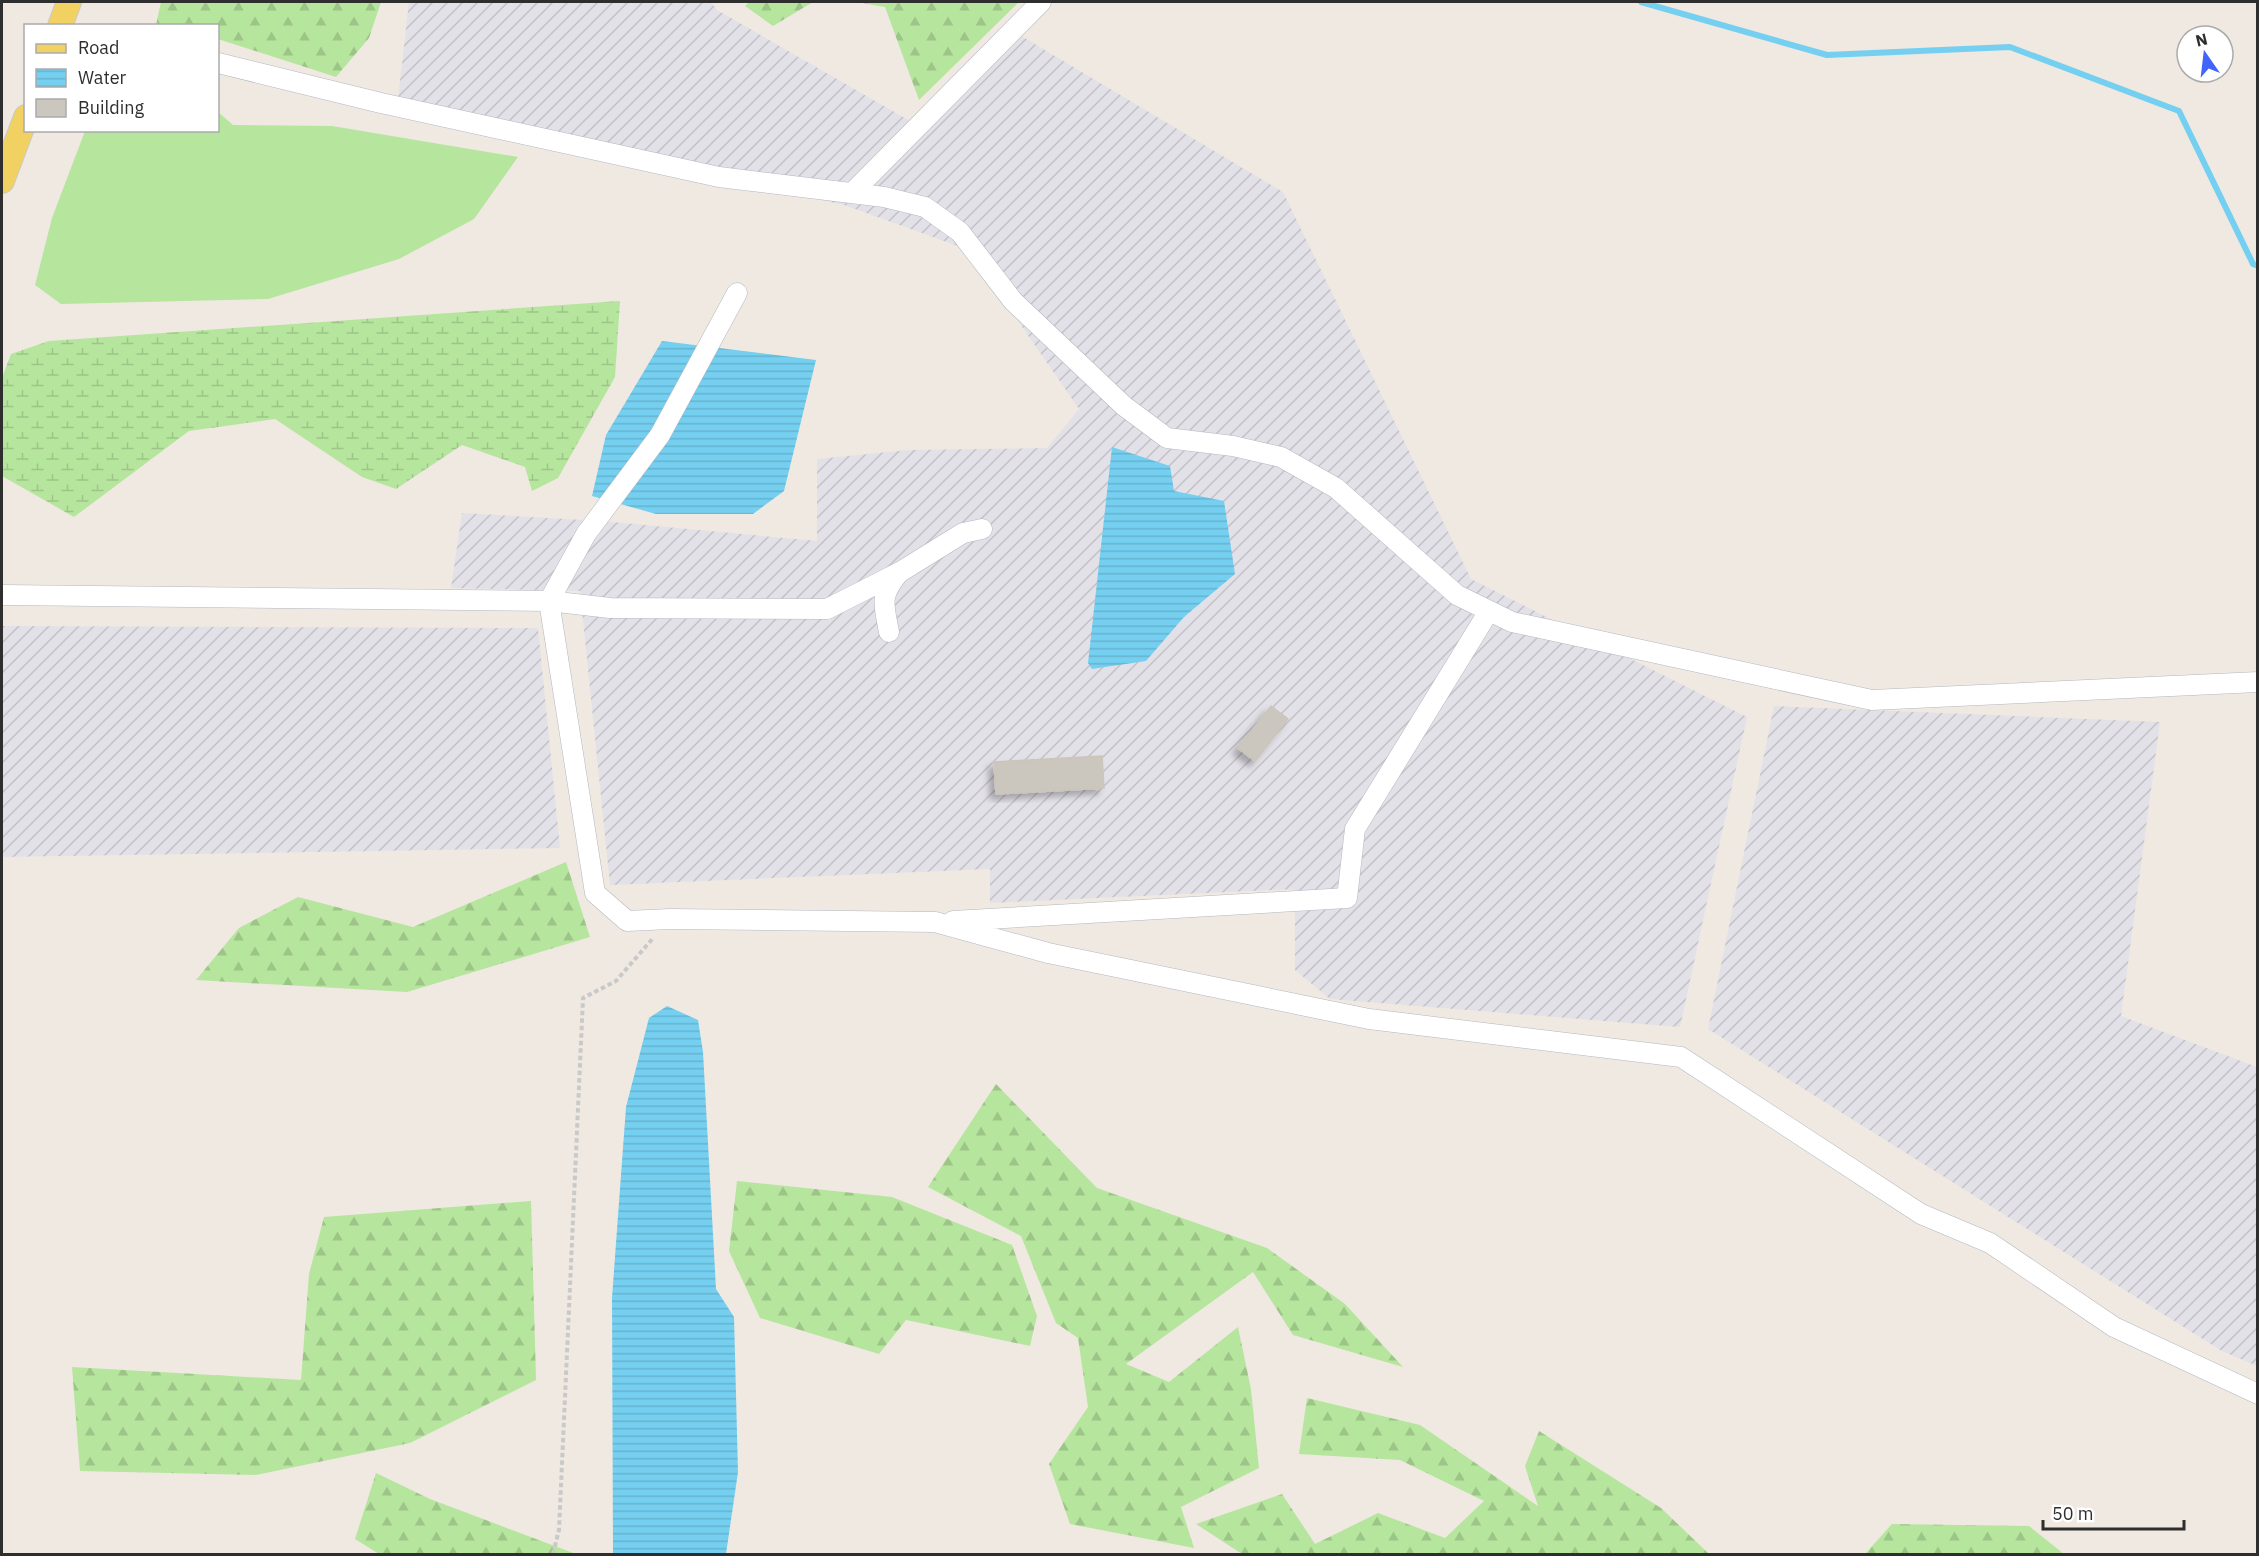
<svg xmlns="http://www.w3.org/2000/svg" width="2259" height="1556" font-family="'IBM Plex Sans',sans-serif">
	<style>
		.industrial { fill: url(#industrial-furrows) }
		.grass { fill: #b6e59e }
		.forest { fill: url(#forest-firs) }
		.wetland { fill: url(#wetland-marsh) }
		.water { fill: url(#water-rules) }
		.lines { fill: none; stroke-linecap: round; stroke-linejoin: round }
		.stream { stroke: #75cff0; stroke-width: 6 }
		.building { fill: #cbc7bf; stroke: #cbc5ba; stroke-width: 1.5; filter: url(#shadow) }
		.minor-casing { stroke: #b4b7c1; stroke-width: 21 }
		.major-casing { stroke: #c9c9c9; stroke-width: 26 }
		.path { stroke: #c9c9c9; stroke-width: 4; stroke-dasharray: 4.5 3; stroke-linecap: butt }
		.minor { stroke: #fff; stroke-width: 20 }
		.major { stroke: #f2d163; stroke-width: 24 }
	</style>
	<defs>
		<pattern id="industrial-furrows" width="10" height="10" patternUnits="userSpaceOnUse" patternTransform="scale(1.5)"><rect width="10" height="10" fill="#e3e1e8"/><path d="M-1 1l2-2M0 10L10 0M9 11l2-2" fill="none" stroke="#c3c1c7"/></pattern>
		<pattern id="forest-firs" width="22" height="20" patternUnits="userSpaceOnUse" patternTransform="scale(1.5)"><rect width="22" height="20" fill="#b6e59e"/><path d="M5 1l3.5 6h-7zM16 11l3.5 6h-7z" fill="#9dc588"/></pattern>
		<pattern id="wetland-marsh" width="20" height="14" patternUnits="userSpaceOnUse" patternTransform="scale(1.5)"><rect width="20" height="14" fill="#b6e59e"/><path d="M1 5h8M5 5V1M11 12h8M15 12V8" fill="none" stroke="#9dc588"/></pattern>
		<pattern id="water-rules" width="6" height="5" patternUnits="userSpaceOnUse" patternTransform="scale(1.5)"><rect width="6" height="5" fill="#75cff0"/><path d="M0 2.5h6" fill="none" stroke="#66b2ce"/></pattern>
		<filter id="shadow"><feDropShadow dx="-5.5" dy="5.5" stdDeviation="3" flood-color="#0004"/></filter>
	</defs>
	<rect width="100%" height="100%" fill="#efe9e1"/>
	<path class="industrial" d="M409,2H711L717,10L917,125L1013,31L1283,192L1471,579L1747,717L1680,1027L1330,999L1295,970V889L990,903V869L610,885L580,591L451,588L462,513L601,521L817,541V459L909,450L1047,448L1079,409L969,250L844,205L397,108Z
		M2,626L538,628L560,848L2,857Z
		M1774,706L2160,722L2121,1016L2257,1067V1366L2222,1351L1708,1029Z"/>
	<path class="grass" d="M218,112L233,125L332,126L518,157L474,219L399,259L268,299L61,304L35,285L52,218L85,131L218,130Z"/>
	<path class="forest" d="M161,2H381L369,38L336,77L218,39V26L156,25Z
		M749,2H813L773,26L745,6Z
		M856,2H1019L919,100L885,7Z
		M566,862L590,937L407,992L196,980L239,928L298,897L413,927Z
		M996,1084L1097,1188L1267,1248L1345,1304L1403,1367L1293,1335L1253,1272L1126,1364L1169,1382L1238,1327L1251,1389L1259,1468L1181,1507L1194,1548L1070,1524L1049,1464L1088,1407L1078,1338L1056,1323L1021,1236L928,1187Z
		M737,1181L892,1197L1012,1245L1037,1316L1030,1346L906,1320L879,1354L760,1318L729,1251Z
		M531,1201L536,1380L410,1443L256,1475L80,1471L72,1367L301,1380L309,1274L324,1217Z
		M1307,1398L1420,1425L1538,1506L1525,1466L1539,1431L1661,1508L1709,1554H1242L1196,1524L1282,1494L1315,1544L1378,1513L1445,1538L1484,1501L1400,1460L1299,1454Z
		M376,1473L430,1499L576,1554H379L355,1539Z
		M1892,1524L2029,1526L2064,1554H1865Z"/>
	<path class="wetland" d="M620,301L615,377L558,478L532,491L525,467L462,445L396,489L362,477L275,419L189,431L74,517L2,476V378L11,354L49,341Z"/>
	<path class="water" d="M662,341L816,360L784,491L753,514H656L592,496L606,435Z
		M1112,447L1170,466L1174,491L1224,501L1235,574L1184,617L1146,661L1092,669L1088,663Z
		M667,1006L698,1020L703,1052L716,1289L734,1317L738,1472L726,1554H613L612,1298L626,1107L649,1018Z"/>
	<g class="lines">
		<path class="stream" d="M1641,2L1827,55L2010,47L2179,111L2253,264L2258,266"/>
	</g>
	<path class="building" d="M1271,706L1288,719L1255,761L1238,748Z
		M1102,756L1104,788L996,794L994,762Z"/>
	<g class="lines">
		<g class="minor-casing">
			<path id="minor" d="M218,63L381,103L719,177L884,197L925,207L960,232L1013,301L1124,406L1167,438L1233,446L1281,457L1336,488L1457,595L1512,622L1872,700L2258,682
				M852,193L1041,2
				M737,293L660,435L586,534L549,601L595,893L627,921L670,919L935,922L1048,953L1369,1019L1681,1057L1921,1214L1990,1243L2114,1327L2258,1394
				M2,595L549,601L610,608L827,609L900,572L963,533L982,529
				M889,632C884,604 879,597 898,574
				M953,921L1347,898L1355,829L1489,611"/>
		</g>
		<g class="major-casing">
			<path id="major" d="M60,26L69,2
				M2,181L26,117"/>
		</g>
		<path class="path" d="M553,1554L559,1530L583,998L616,981L654,937"/>
		<use href="#minor" class="minor"/>
		<use href="#major" class="major"/>
	</g>
	<rect width="2259" height="1556" fill="none" stroke="#2e2e2e" stroke-width="6"/>
	<rect x="24" y="24" width="195" height="108" fill="#ffffff" stroke="#ababab" stroke-width="1.5"/>
	<rect x="36" y="44" width="30" height="9" fill="#f2d163" stroke="#ababab" stroke-width="1.5"/>
	<text x="78" y="54" font-size="18" fill="#2e2e2e">Road</text>
	<rect x="36" y="69" width="30" height="18" fill="url(#water-rules)" stroke="#ababab" stroke-width="1.5"/>
	<text x="78" y="84" font-size="18" fill="#2e2e2e">Water</text>
	<rect x="36" y="99" width="30" height="18" fill="#cbc7bf" stroke="#ababab" stroke-width="1.5"/>
	<text x="78" y="114" font-size="18" fill="#2e2e2e">Building</text>
	<g transform="translate(2205 54) rotate(346)"><circle r="28" fill="#ffffff" stroke="#ababab" stroke-width="1.5"/>
	<path d="M0-4.5L10 22L0 15L-10 22Z" fill="#4264fb"/>
	<text y="-9" font-size="16" font-weight="bold" text-anchor="middle" fill="#2e2e2e">N</text>
	</g>
	<path d="M2043 1520v9h141v-9" fill="none" stroke="#2e2e2e" stroke-width="3"/>
	<text x="2052" y="1520" font-size="18" fill="#2e2e2e" stroke="#ffffff" stroke-width="4.5" paint-order="stroke">50 m</text>
</svg>
